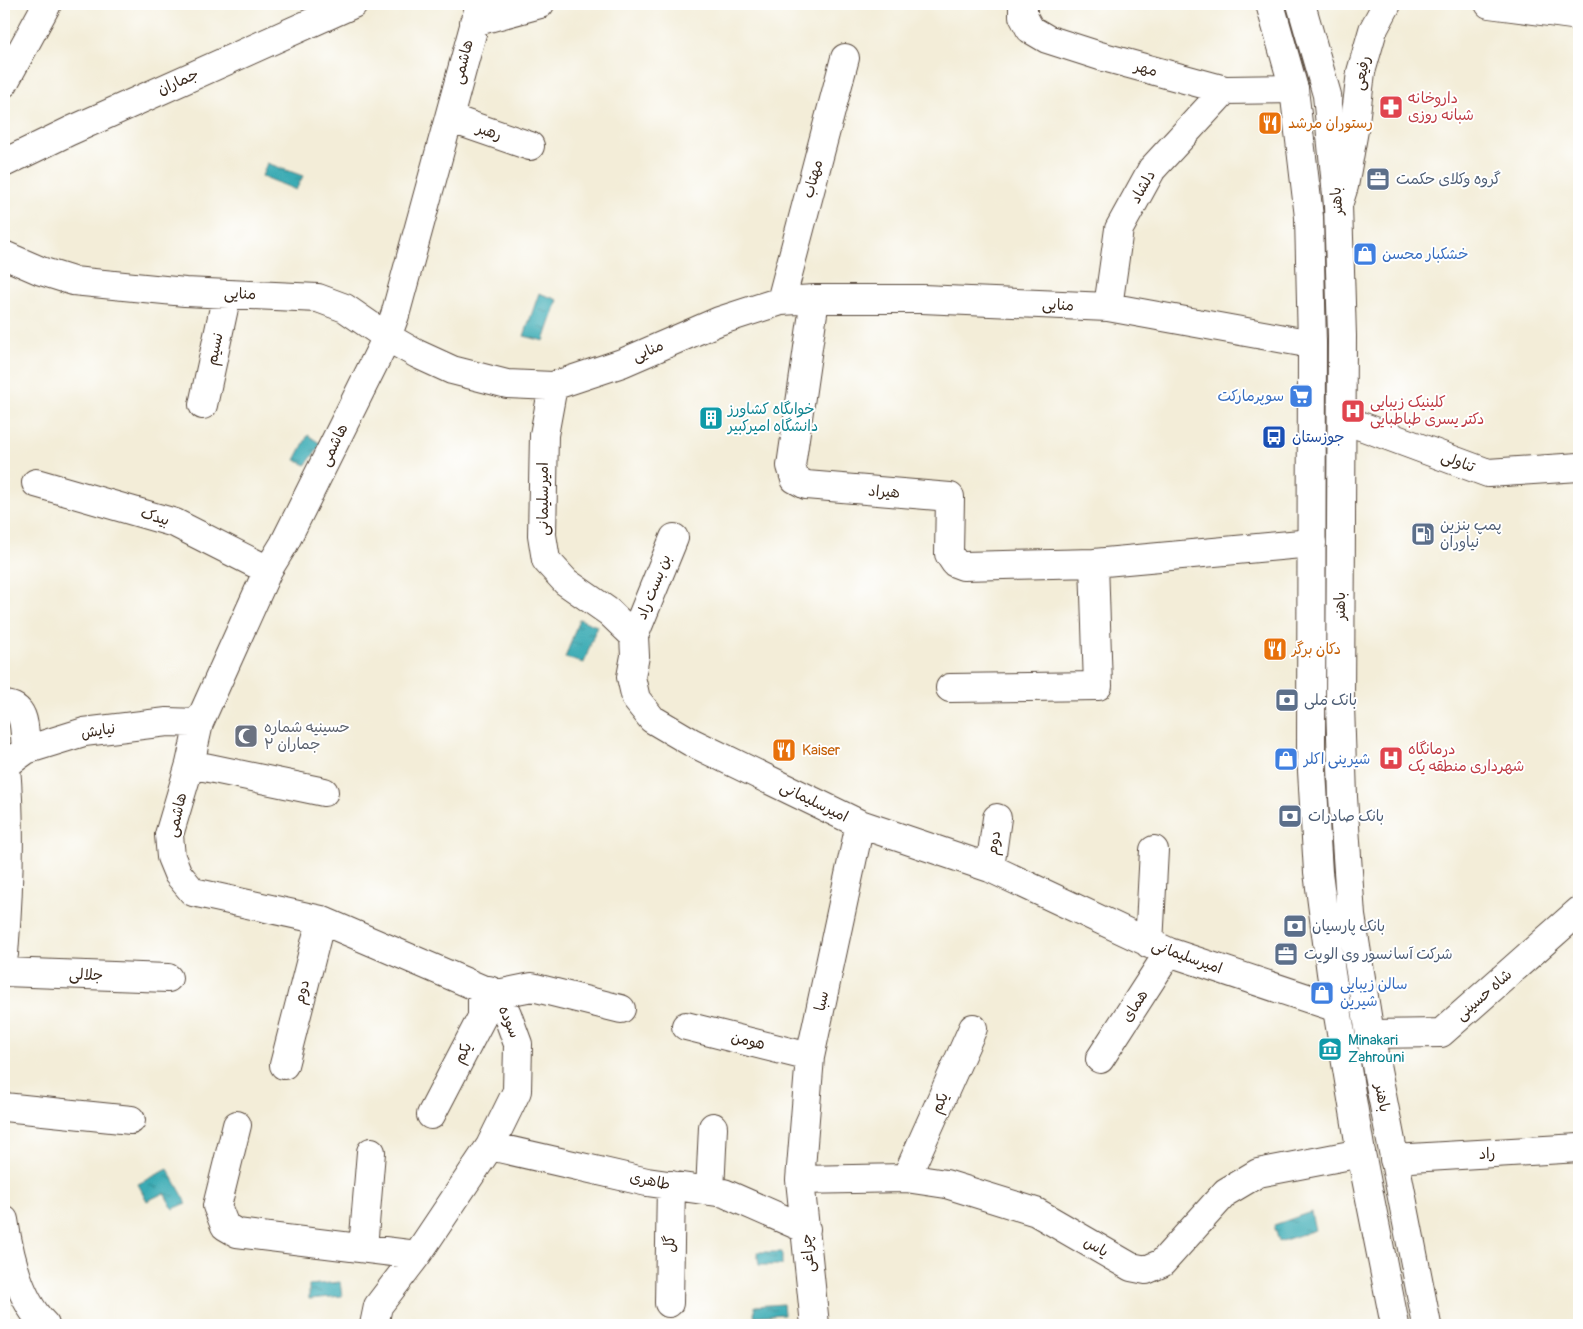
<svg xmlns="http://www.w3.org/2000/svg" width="1583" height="1329" font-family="Pangolin,'Playpen Sans Arabic',sans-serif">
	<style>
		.water { fill: url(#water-ripples); stroke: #3a6a69 }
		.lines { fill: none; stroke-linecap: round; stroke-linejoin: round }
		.minor-casing { stroke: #57473a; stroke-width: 30 }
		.major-casing { stroke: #57473a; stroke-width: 30 }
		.minor { stroke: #fff; stroke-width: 28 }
		.major { stroke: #fff; stroke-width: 28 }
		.labels { text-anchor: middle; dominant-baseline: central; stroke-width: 4; stroke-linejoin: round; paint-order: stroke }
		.street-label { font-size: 15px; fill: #3b2a1e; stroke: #fff }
		.health-label { font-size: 15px; fill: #be3a42; stroke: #fff; text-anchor: start }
		.food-label { font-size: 15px; fill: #c56008; stroke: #fff; text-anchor: start }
		.service-label { font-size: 15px; fill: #4e5e75; stroke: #fff; text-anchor: start }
		.shop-label { font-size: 15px; fill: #366cbe; stroke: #fff; text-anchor: start }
		.culture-label { font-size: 15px; fill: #0d838f; stroke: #fff; text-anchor: start }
		.transit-label { font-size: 15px; fill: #164399; stroke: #fff; text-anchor: start }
		.worship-label { font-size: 15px; fill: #5b616d; stroke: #fff; text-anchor: start }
	</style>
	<defs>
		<pattern id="water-ripples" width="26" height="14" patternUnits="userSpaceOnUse" patternTransform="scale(1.25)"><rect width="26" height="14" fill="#3aabb4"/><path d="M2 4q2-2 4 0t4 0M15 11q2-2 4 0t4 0" fill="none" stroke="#328b92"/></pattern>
	</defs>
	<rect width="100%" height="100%" fill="#fff"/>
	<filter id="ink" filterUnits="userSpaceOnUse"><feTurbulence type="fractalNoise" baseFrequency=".02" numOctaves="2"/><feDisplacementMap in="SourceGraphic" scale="10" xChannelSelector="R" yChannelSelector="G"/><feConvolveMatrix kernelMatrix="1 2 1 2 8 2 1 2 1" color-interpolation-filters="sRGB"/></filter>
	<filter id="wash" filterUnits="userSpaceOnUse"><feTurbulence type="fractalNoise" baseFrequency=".0096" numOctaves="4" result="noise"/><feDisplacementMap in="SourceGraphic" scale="20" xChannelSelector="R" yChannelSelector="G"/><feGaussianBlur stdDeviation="1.12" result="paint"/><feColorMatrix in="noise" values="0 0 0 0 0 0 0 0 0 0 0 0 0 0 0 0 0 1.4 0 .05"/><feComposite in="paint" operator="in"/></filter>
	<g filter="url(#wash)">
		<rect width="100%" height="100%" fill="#f3edd8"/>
		<path class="water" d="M267,163L303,176L296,190L262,176Z
			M539,293L558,300L544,341L524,336Z
			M308,435L321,444L306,465L295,460Z
			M579,619L597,626L584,663L565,658Z
			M168,1169L187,1203L173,1209L164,1193L147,1201L138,1184Z
			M1311,1212L1315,1230L1279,1242L1274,1225Z
			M757,1252H782V1265H759Z
			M340,1282L342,1296L309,1299V1285Z
			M783,1304L784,1314L754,1316L755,1306Z"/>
	</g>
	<g filter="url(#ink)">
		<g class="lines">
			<g class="minor-casing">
				<path id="minor" d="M1023,4V16L1030,29L1047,39L1100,56L1225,90L1294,89
					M1489,4L1579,16
					M474,22L540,4
					M4,83L47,4
					M449,118L530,146
					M1339,202L1344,186L1354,130L1361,72L1373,30L1387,4
					M4,255L41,271L73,281L185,292L318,298L345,308L387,337L417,354L452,370L507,384L553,386L622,363L719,321L781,301L815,299H922L1108,307L1312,344
					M815,299L791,466L795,479L806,485L950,497L949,554L955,563L963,566L1094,563L1312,543
					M781,301L845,58
					M1108,307L1119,229L1152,169L1225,90
					M553,386L544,435L542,535L546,560L566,582L609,612L634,636L635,656L631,677L636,699L652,719L691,742L860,824L990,868L1169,952L1337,1008
					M203,405L227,294
					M1342,419L1488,473L1579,467
					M36,483L175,523L268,570
					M634,636L674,538
					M950,688L1098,686L1094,563
					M4,705C28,706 24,732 26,750
					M190,764L324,792
					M4,766L26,750L84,732L167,722L199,723
					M990,868L997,818
					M1149,944L1154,850
					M4,954C9,892 11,828 6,766
					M4,972L168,978
					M497,994L532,987L621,1009
					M686,1026L810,1057
					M1370,1034L1441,1033L1579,911
					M1100,1059L1169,952
					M284,1065L321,920
					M4,1107L131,1120
					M431,1115L482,1017V989
					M237,1125L217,1206L225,1226L237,1233L417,1255
					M490,1146L647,1182L724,1193L806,1229
					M1394,1159L1579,1148
					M906,1178L973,1028
					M800,1180L906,1178L946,1184L1036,1212L1131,1267L1146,1270L1162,1263L1226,1192L1258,1173L1361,1153
					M710,1191L713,1127
					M4,1220C9,1254 20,1301 45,1325
					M363,1248L371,1152
					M669,1303L671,1185
					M374,1325L378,1306L417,1255L490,1146L517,1091L518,1044L507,1014L497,994L489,990L482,989L321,920L193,892L178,874L171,857L169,835L190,764L199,723L268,570L284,544L387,337L395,315L480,4
					M815,1325L800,1180L810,1057L860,824"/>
			</g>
			<g class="major-casing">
				<path id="major" d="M1270,4L1294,89L1309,217L1312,344L1311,754L1318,872L1331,973L1361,1153L1395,1325
					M1301,4L1327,95L1338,205L1342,336L1340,705L1343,797L1351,916L1370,1034L1427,1325
					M4,163L70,131L353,4"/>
			</g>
			<use href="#minor" class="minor"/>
			<use href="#major" class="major"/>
		</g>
	</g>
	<defs>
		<g id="pharmacy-square" transform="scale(1.25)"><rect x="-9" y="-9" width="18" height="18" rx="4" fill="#e0444e" stroke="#fff"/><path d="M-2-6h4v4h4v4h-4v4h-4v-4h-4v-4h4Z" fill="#fff"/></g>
		<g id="restaurant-square" transform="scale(1.25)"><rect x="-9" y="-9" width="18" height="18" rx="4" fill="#e8710a" stroke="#fff"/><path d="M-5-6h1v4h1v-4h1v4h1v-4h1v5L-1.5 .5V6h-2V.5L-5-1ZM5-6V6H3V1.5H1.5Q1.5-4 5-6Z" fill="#fff"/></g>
		<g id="office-square" transform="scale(1.25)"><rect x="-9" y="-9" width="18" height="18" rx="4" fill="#5c6f8a" stroke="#fff"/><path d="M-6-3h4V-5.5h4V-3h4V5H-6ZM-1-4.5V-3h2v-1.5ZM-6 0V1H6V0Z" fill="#fff"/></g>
		<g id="shop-square" transform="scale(1.25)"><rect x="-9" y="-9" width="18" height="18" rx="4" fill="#3f7fe0" stroke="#fff"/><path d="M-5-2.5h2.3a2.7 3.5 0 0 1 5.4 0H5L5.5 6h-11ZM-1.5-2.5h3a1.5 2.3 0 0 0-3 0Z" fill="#fff"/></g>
		<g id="supermarket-square" transform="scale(1.25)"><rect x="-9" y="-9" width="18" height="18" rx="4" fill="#3f7fe0" stroke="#fff"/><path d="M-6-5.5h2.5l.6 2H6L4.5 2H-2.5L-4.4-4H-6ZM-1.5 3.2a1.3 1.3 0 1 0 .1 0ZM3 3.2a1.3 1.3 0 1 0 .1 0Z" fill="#fff"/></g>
		<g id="hospital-square" transform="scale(1.25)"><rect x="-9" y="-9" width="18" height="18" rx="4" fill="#e0444e" stroke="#fff"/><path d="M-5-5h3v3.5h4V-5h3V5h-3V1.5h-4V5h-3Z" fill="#fff"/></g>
		<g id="building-square" transform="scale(1.25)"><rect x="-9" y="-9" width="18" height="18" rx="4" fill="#0f9aa8" stroke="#fff"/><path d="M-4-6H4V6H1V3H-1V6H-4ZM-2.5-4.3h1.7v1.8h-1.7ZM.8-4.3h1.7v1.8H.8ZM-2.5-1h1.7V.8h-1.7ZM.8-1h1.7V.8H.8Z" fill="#fff"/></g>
		<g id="bus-square" transform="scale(1.25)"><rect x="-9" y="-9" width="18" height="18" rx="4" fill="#1a4fb4" stroke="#fff"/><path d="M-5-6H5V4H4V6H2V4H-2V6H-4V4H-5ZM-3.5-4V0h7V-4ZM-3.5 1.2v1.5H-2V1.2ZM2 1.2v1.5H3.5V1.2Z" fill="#fff"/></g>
		<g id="fuel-square" transform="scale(1.25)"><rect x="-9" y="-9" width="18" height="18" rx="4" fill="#5c6f8a" stroke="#fff"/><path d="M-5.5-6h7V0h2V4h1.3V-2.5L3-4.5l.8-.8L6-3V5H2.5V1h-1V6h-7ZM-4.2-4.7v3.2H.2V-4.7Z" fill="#fff"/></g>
		<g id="bank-square" transform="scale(1.25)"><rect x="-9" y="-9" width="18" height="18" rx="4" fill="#5c6f8a" stroke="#fff"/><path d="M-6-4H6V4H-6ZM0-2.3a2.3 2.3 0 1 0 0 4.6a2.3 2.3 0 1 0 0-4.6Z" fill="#fff"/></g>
		<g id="mosque-square" transform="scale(1.25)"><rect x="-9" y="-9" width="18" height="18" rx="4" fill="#6b7280" stroke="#fff"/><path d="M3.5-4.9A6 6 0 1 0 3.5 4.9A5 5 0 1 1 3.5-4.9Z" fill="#fff"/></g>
		<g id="museum-square" transform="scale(1.25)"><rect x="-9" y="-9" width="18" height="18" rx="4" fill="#0f9aa8" stroke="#fff"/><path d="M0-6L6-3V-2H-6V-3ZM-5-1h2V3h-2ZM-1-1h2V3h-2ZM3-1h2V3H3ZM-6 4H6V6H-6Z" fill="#fff"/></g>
	</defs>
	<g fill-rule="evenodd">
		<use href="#pharmacy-square" x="1391" y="107"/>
		<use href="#restaurant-square" x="1270" y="123"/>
		<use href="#office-square" x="1378" y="179"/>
		<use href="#shop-square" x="1365" y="254"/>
		<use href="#supermarket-square" x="1301" y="396"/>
		<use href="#hospital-square" x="1353" y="411"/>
		<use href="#building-square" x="711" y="418"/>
		<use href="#bus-square" x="1274" y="437"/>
		<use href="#fuel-square" x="1423" y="534"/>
		<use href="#restaurant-square" x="1275" y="649"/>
		<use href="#bank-square" x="1287" y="700"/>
		<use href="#mosque-square" x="246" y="736"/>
		<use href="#restaurant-square" x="784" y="750"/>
		<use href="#hospital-square" x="1391" y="758"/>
		<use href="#shop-square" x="1286" y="759"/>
		<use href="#bank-square" x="1290" y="816"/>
		<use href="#bank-square" x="1295" y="926"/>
		<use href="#office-square" x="1286" y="954"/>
		<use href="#shop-square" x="1322" y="993"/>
		<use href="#museum-square" x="1330" y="1049"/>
	</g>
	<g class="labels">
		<g class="street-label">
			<text transform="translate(463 62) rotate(-76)">هاشمی</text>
			<text transform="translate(1146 69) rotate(15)">مهر</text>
			<text transform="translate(1362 73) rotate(-78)">رفیعی</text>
			<text transform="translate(178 82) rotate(-24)">جماران</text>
			<text transform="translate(489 132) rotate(19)">رهبر</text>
			<text transform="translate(813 179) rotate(-75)">مهتاب</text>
			<text transform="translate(1143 187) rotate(-60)">دلشاد</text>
			<text transform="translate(1337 201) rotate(-95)">باهنر</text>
			<text transform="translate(240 294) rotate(2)">منایی</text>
			<text transform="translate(1058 305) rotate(3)">منایی</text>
			<text transform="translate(215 349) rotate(-78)">نسیم</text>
			<text transform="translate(648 351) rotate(-23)">منایی</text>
			<text transform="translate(334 445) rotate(-64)">هاشمی</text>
			<text transform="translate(1458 462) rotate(20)">تناولی</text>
			<text transform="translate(884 492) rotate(4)">هیراد</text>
			<text transform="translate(543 499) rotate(-90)">امیرسلیمانی</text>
			<text transform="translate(155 517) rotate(17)">بیدک</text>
			<text transform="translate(654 587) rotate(-68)">بن بست راد</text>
			<text transform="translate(1340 606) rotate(-90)">باهنر</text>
			<text transform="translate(98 731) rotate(-9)">نیایش</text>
			<text transform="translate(814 802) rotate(26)">امیرسلیمانی</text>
			<text transform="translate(177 815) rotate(-77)">هاشمی</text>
			<text transform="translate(994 843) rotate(-82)">دوم</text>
			<text transform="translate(1187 957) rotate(20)">امیرسلیمانی</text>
			<text transform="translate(86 975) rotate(2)">جلالی</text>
			<text transform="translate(302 992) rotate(-76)">دوم</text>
			<text transform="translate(1484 995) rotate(-41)">شاه حسینی</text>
			<text transform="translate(822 1001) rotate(-78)">سبا</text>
			<text transform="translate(1135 1006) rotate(-57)">همای</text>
			<text transform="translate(509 1022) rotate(68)">سوده</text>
			<text transform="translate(748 1041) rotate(14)">هومن</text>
			<text transform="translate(463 1053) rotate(-62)">یکم</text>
			<text transform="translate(1382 1098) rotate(79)">باهنر</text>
			<text transform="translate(940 1103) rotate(-66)">یکم</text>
			<text transform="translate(1487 1154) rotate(-3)">راد</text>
			<text transform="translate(650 1181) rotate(11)">طاهری</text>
			<text transform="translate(670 1244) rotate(-89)">گل</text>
			<text transform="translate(1096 1247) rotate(30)">یاس</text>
			<text transform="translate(808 1253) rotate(-95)">چراغی</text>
		</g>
		<g class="health-label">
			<text x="1408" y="98">داروخانه<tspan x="1408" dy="17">شبانه روزی</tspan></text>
			<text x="1370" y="402">کلینیک زیبایی<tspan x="1370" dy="17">دکتر یسری طباطبایی</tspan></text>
			<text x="1408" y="749">درمانگاه<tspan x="1408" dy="17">شهرداری منطقه یک</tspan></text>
		</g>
		<g class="food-label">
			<text x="1288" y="123">رستوران مرشد</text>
			<text x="1292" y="649">دکان برگر</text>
			<text x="802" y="750">Kaiser</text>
		</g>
		<g class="service-label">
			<text x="1396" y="179">گروه وکلای حکمت</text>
			<text x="1440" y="525">پمپ بنزین<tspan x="1440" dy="17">نیاوران</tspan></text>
			<text x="1304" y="700">بانک ملی</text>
			<text x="1308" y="816">بانک صادرات</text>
			<text x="1312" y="926">بانک پارسیان</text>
			<text x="1304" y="954">شرکت آسانسور وی الویت</text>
		</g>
		<g class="shop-label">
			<text x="1382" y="254">خشکبار محسن</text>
			<text x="1284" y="396" text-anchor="end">سوپرمارکت</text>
			<text x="1304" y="759">شیرینی اکلر</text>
			<text x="1340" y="984">سالن زیبایی<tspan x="1340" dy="17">شیرین</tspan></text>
		</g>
		<g class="culture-label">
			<text x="728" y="409">خوابگاه کشاورز<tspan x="728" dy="17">دانشگاه امیرکبیر</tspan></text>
			<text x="1348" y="1040">Minakari<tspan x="1348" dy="17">Zahrouni</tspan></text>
		</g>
		<g class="transit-label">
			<text x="1292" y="437">جوزستان</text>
		</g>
		<g class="worship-label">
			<text x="264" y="727">حسینیه شماره<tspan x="264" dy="17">۲ جماران</tspan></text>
		</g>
	</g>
	<rect width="1583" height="1329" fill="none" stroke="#fff" stroke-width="20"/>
</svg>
